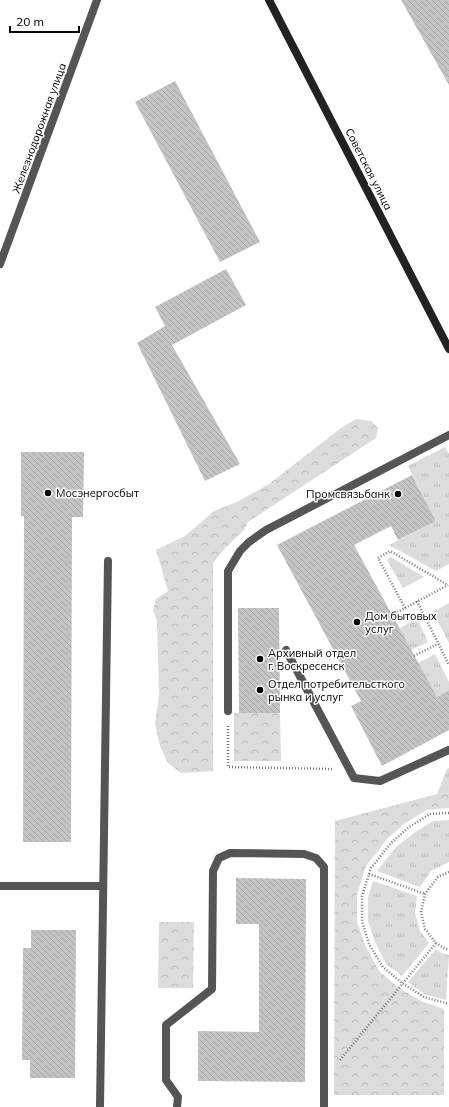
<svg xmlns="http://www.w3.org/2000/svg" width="449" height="1107" font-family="Mulish,sans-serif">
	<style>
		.grass { fill: url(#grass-tufts) }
		.forest { fill: url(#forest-crowns) }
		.building { fill: url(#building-back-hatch) }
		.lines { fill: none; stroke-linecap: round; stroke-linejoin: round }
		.path { stroke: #777; stroke-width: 2.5; stroke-dasharray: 1 2; stroke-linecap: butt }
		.lane { stroke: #555; stroke-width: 8 }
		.street { stroke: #555; stroke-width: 8 }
		.secondary { stroke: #222; stroke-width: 8 }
		.poi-dot { fill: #000; stroke: #fff; stroke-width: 1.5 }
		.labels { text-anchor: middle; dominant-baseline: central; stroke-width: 3; stroke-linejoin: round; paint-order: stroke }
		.street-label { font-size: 11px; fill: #000; stroke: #fff }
		.poi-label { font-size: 11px; fill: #000; stroke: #fff; text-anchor: start }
	</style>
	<defs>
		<pattern id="grass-tufts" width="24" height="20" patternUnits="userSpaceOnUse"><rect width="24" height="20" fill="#dcdcdc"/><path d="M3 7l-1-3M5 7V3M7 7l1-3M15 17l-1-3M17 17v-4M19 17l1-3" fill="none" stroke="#bbb"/></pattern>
		<pattern id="forest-crowns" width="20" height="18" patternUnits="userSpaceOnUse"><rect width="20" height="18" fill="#dcdcdc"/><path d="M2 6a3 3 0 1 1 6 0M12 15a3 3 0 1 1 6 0" fill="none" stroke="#bbb"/></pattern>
		<pattern id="building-back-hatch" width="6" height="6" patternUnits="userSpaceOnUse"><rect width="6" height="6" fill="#c4c4c4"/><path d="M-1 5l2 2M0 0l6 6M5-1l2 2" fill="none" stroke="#a7a7a7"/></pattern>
	</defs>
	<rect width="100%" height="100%" fill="#fff"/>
	<path class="grass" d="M445,447L449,454V564L436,571L389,545L436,521L408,466Z
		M391,557L424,577L403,588L387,560Z
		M449,603V643L433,612Z
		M417,618L428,642L411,650L399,629Z
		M435,654L449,682V690L437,697L418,663Z
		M449,768V793L437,794L447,769Z
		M449,820V862L431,871L420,887L377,871L396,847L414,833L433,821Z
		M373,881L417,896L415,913L420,931L429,943L402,976L386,964L375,942L368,921V898Z
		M436,949L441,953L449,955L446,1000L424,994L408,982Z"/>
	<path class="forest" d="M356,419L371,421L378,428L376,438L248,522L244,530L225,548L213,563V771L181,773L168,763L160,746L155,724L159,695L157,621L153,610L156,599L168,591L156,550L185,536L214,511L237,502L269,484L341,428Z
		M234,713H280L281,761H234Z
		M449,793V808L427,810L405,823L387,839L366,866L357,895V922L365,945L379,971L399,988L423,1002L444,1009V1095H334L335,821L437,794Z
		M159,922H194L193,988H158Z"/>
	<path class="building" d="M401,0H449V85Z
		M175,81L260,242L220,262L135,102Z
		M226,269L246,305L172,345L240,464L205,481L137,343L165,326L155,307Z
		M21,452H84L83,517H72L71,842H23L24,516H21Z
		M412,475L436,521L398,540L391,526L354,545L437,697L449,690V730L382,766L351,706L361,701L277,545Z
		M238,608H279L280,713H239Z
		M236,878L306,879L305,1082L198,1081V1031L259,1032V924H236Z
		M31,930H76L75,1078H30V1060H22L23,948H31Z"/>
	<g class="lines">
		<path class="path" d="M417,601L449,665
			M405,608L378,558L390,551L448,585
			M392,615L448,585
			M414,656L438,644
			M228,726V767L332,769
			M449,813L430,814L409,827L391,843L371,868L362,896V921L369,944L383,967L402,983L424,997L449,1004
			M449,872L438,877L425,894L421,912L425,929L436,943L444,948L449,950
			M369,874L425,894
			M340,1060L436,943"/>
		<path class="lane" d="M286,650L354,778L380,781L449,750
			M228,711V571L240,551L249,542L266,530L449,435
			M0,886H103
			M100,1107L108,561
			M177,1107L178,1097L166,1080V1025L212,989L213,871L219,858L230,853L304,854L316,858L324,867V1107"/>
		<path class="street" d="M0,264L97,0"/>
		<path class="secondary" d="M269,0L449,349"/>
	</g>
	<g class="poi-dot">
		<circle cx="48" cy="493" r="4"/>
		<circle cx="398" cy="494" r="4"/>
		<circle cx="357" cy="622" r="4"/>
		<circle cx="260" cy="659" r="4"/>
		<circle cx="260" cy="690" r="4"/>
	</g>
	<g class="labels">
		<g class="street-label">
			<text transform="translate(39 128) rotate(-70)">Железнодорожная улица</text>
			<text transform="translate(369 169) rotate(63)">Советская улица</text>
		</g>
		<g class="poi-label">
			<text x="56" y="493">Мосэнергосбыт</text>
			<text x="390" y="494" text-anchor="end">Промсвязьбанк</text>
			<text x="365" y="616">Дом бытовых<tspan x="365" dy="13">услуг</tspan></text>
			<text x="268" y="653">Архивный отдел<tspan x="268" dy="13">г. Воскресенск</tspan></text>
			<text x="268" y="684">Отдел потребительсткого<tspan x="268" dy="13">рынка и услуг</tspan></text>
		</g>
	</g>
	<path d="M10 26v6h69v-6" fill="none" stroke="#000000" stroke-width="2"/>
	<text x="16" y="26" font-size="12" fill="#000000" stroke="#ffffff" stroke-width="3" paint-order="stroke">20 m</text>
</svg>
